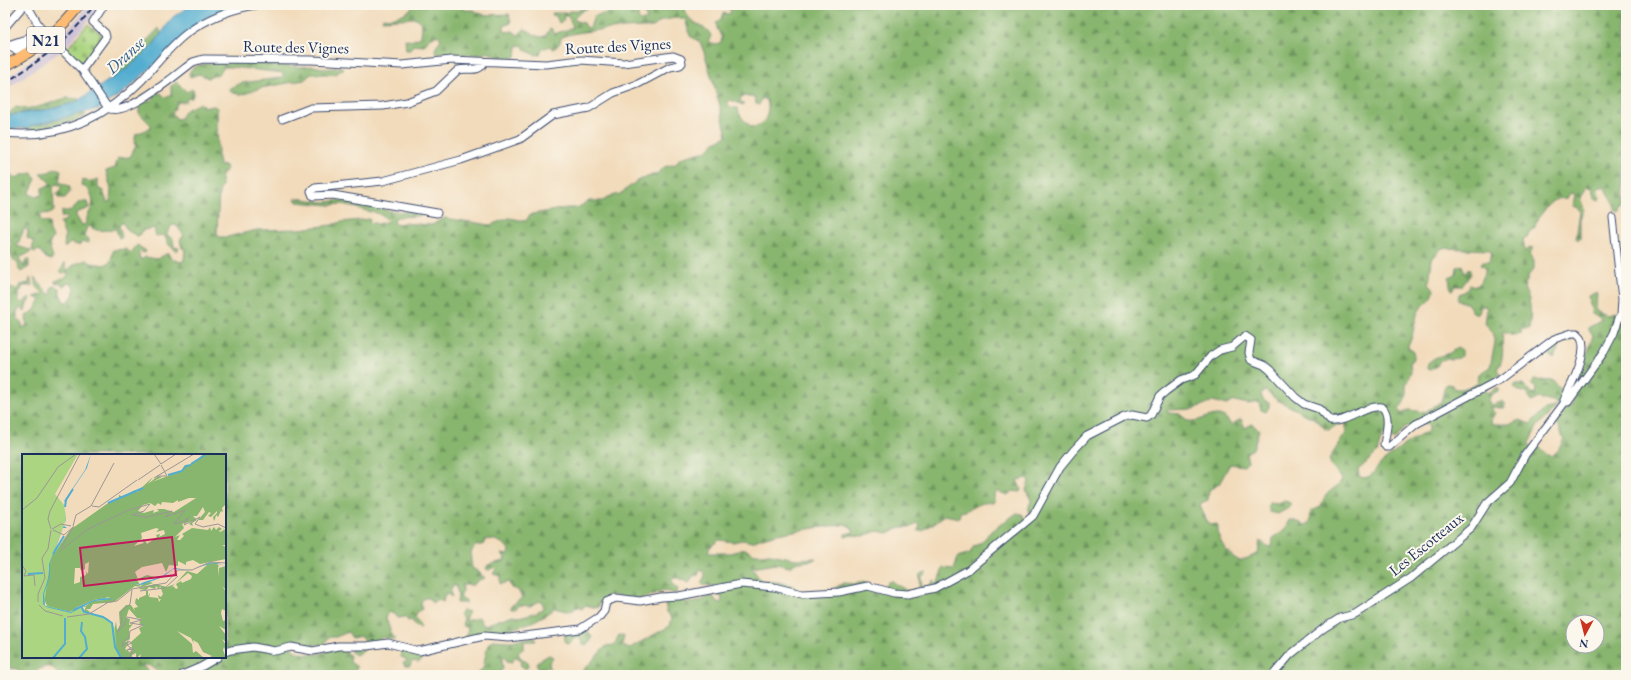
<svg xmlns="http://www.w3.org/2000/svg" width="1631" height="680" font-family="'EB Garamond',serif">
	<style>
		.railway { fill: #cbbfd5 }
		.forest { fill: url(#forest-firs); stroke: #527266; fill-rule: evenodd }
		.cemetery { fill: url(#cemetery-stones); stroke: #63826f }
		.water { fill: #52add0; stroke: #366e97 }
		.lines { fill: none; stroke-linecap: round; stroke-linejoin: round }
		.street-tunnel { stroke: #c7b9a8; stroke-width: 7; stroke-dasharray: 7 3.5; stroke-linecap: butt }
		.street-casing { stroke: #3b496c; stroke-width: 9 }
		.primary-casing { stroke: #3b496c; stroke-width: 12 }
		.street { stroke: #fff; stroke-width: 7 }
		.primary { stroke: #febb71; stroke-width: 10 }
		.rail { stroke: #1b2f5e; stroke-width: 2; stroke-dasharray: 6 3; stroke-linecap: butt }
		.labels { text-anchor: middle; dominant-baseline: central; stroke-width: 4; stroke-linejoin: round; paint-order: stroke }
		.shield { fill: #fbf7ec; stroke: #5e6b89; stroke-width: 1 }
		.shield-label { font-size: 15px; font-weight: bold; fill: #1b2f5e }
		.street-label { font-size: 16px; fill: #1b2f5e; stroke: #fbf7ec }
		.water-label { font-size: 17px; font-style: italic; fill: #2e5b86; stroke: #fbf7ec }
		.inset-river { fill: none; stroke: #52add0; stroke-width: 2 }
		.inset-road { fill: none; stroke: #9c9696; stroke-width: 1 }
		.view { fill: #c2185b; fill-opacity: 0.15; stroke: #c2185b; stroke-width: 2 }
		.inset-edge { fill: none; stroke: #1b2f5e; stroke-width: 2 }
	</style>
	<defs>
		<pattern id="forest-firs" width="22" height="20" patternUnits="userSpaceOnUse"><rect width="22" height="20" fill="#88b66e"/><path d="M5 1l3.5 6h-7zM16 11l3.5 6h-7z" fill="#6e945e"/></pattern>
		<pattern id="cemetery-stones" width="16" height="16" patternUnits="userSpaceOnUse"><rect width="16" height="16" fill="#abd580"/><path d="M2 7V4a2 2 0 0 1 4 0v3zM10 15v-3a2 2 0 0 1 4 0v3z" fill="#93b771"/></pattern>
	</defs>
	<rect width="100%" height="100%" fill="#fbf7ec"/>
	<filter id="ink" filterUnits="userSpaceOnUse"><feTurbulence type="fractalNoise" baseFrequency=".025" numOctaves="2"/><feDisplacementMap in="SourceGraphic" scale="8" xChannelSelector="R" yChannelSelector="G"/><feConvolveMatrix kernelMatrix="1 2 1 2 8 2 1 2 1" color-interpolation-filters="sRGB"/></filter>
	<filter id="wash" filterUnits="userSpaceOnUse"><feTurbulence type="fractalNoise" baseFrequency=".012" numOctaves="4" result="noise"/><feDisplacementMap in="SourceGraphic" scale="16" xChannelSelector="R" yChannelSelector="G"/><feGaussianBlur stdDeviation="0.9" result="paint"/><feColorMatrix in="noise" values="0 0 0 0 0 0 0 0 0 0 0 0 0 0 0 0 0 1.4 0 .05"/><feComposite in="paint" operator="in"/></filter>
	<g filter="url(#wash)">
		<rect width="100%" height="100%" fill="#f2dbbb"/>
		<path class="railway" d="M87,5H102L64,49L5,90V79L58,40L80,16Z"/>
		<path class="forest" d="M414,5H467L463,6V10H473L484,15L509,14L511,23L504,26V30L506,32L513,31L518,35L524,29C531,30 537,40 545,36C547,34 548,30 551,28L554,34L573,28L568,16H563L564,20L559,23L556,16L552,15V13H567L569,11H577L586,6L587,9L583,10L574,18L576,21L584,23L586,27L590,28L594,16L617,11L621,7V5H638V18L641,21L647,19L643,10V5H653C659,11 668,9 676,10L682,5L685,8C687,26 707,23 711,36L709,40L711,43L717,44L721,42L722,38L717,28L716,23L721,19L723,13L727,14L731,13L730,9L714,7L713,5H1626V204L1622,205L1618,211L1615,210V204L1604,186H1599L1597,189L1600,198L1598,200L1594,198L1592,188L1586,187L1580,198L1584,209L1580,219V238L1578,240L1576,238L1580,211L1578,208L1572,206L1574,194L1570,193L1567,198C1564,199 1561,198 1558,199C1551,200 1535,220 1535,227L1530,231L1527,238L1523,239L1525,252L1530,247L1533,248L1529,254L1534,261V270L1529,274L1524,288C1532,301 1531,314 1529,329H1521V334L1514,336L1503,332C1501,343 1506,359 1497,369L1500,374L1484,391L1488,393L1498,387V391L1491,395L1488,402L1493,405L1503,401L1506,404L1503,408L1489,407L1495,413L1491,420L1492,424H1510L1520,420L1530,424L1545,409L1555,407L1557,404L1553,401L1539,398L1531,402L1528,394L1517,390L1514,386L1516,384H1523L1528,391L1535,394L1536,388L1531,384L1534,380L1554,381L1563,394C1559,410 1546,415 1537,427C1534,433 1531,439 1528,445L1535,448L1539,447L1547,455L1551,456L1558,451L1564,439L1557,423L1564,410L1572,405V389L1579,375L1585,356L1588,352L1593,335L1588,328L1602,320L1592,314L1588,296L1597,292L1596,311L1608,316L1617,314L1620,327L1622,321L1623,322L1626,331V378L1625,379L1626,384V675H579L606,646L614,645L619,635L624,636L622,645L628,649L670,626L672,618L667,612L665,604L668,600C690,598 687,610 712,595L717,602L721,603L722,599L714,586L703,585L701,583L705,576L704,572L700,570L698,575L693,576L689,583L678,578H672V584L678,589L676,594L663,590C656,593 650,596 643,598C626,602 606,585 598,608L585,605L582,609L577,607L570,612L554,608C542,619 528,624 514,628L466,638L468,628L462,625L464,619L460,614L463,610L469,612L466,617L467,621L479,617L482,624L485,625L513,615L519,617C529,614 535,614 543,608V603L540,601L530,606L520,605L515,609H511V606L522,598L518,590L511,588L509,582L500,584V576L493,574L496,569L494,567L489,570L486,569L488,565L504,561L505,558L501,554L508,555L509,550C506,543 492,537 485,540L483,545H477C468,552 471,559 472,568L479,572L485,578L479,580L473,585H462L463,590L460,598L466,600V603H457L458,594L456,586L453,585L450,591L452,597L445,593L443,602L437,599L432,603L429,598H424L421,602L422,609L418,611L415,618L421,628L416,627L412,620L408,621L405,617L397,618L394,614L389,612L386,618L391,633L395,639L393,640L383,637L356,655L351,652V649L363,644L364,639L360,636L352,638L348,632L336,637H329L324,645L316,644L314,647L310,644L307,645L308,647L299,645L298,640L292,641L293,650C300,653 308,655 317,654C328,653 340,641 350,656V662L357,667L354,674L158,675L159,672C153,667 147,663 141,666L147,669V674L58,675C55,663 39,665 34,675H19L18,669L8,668L5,664V285L19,290L20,285L29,283L30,278L31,279L32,286H23L19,294V301L21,303L30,297L31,298L27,304L25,311L20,308L17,312V319L22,323V328L24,327L27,325L26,316L34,311L41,300L34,297L44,294L37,287L34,277L49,294H52L51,288L53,286L60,288V294L64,302H68L73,296L75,288L70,283L65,284L64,287L60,283H55V281L64,279L68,275V272L63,274L60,271L65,263L66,269L68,270L75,264L86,260L91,263L105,265L111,261L113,250L126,249L131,253L137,245L146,251L145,253L138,251L140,259H143L145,257L157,259L168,253L171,259L181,262L184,260L185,249L182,248L180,240L184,235C179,231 179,224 172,225L167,233L168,236L173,239L174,247L179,248L177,251L169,245L164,235L156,236L154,228L143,230L140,235L137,236L128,231L122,222L119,226L122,237L119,238L116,229C107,230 96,233 90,226L87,227L84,235L89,239V243L83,242L78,245L70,243L66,247H64L65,236L60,223L67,219V217H61L62,211H71L79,202H87L89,208L76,213V216L81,224L84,225C88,221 86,217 89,213C96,203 93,190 81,185L82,180L91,182L98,179V188L103,191L107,202H110L111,189L106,171L115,168L118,158L130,157L136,146L134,143L136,134L151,128V125L139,113V104L152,100L157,93H161L166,98L171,94V86L177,82L187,92L192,89L194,91L192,98H187L186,102H178L172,113L177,119L181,118L184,111L200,103L205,107L214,106L217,108L218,160L220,166L225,165L227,168L225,172L221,174L222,186L219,192L217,233L219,237H227L257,230L299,229L332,225L341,222L370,219L369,222L378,224L388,221L383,216L372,211L370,212L343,204L330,205L297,202L295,198L325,202L341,200L391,211L420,213V216L396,217L394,222L397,225L402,223L432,225L444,218L490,225L509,218L526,221L529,216L533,214L567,208H577L589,201H603L608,197L620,194L637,181L658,173L664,167L676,164L680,158L706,151L715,142L727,136L719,102L704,52L700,42L690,36L685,19L674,18L661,21L653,27C636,27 572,30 561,38C560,44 558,46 553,49L550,46L542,49L540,54L536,55L525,50L523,45L517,46L516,56L513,58L497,57L488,52L480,55L462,54L453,57L442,52L437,54L435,49L441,39L437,35L430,38L424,46L413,45L410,50H406L405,39L411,41L421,37L422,25L417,18L382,20L383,17C393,20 409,13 414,5ZM744,96L755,97L756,104L759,105L762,98L767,100C770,111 766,127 752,127C745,122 738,115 738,108H732L727,103L731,100L743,105V103L739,100ZM1442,248L1490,250L1491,253L1489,262H1482L1480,265L1486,269L1478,286L1470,285L1466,291L1459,294L1458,300L1468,304L1473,313L1477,315L1479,313L1481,306H1485L1487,309L1485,323L1492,333L1495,343L1490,367L1479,374L1477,384L1462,389H1455L1452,385L1447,384L1445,386L1441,402L1425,412L1409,410L1401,414L1399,409L1403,404L1406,397V385L1411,371L1410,364L1414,356L1413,351L1408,348C1408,344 1409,343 1411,339C1414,331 1415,316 1420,309C1426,302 1433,300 1434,289L1429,283L1432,259ZM1264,391H1266L1277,400L1317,420L1325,429L1329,430L1340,423L1344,422L1346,433L1329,459L1332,467L1342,479C1337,491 1325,488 1321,507L1311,511C1309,517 1314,523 1305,525L1294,520H1290L1284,531L1273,538L1272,547H1269L1260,541L1258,554L1240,561C1232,558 1221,545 1219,537C1217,532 1219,528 1217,524L1210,525L1208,523L1200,506L1201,503L1208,500L1209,490L1219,484L1230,464L1244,466L1248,462L1246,453L1253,449L1259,430L1252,424L1245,428L1241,419L1231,425C1219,404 1205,423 1188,421L1181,414L1168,413L1167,410L1193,409L1213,401L1226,405L1235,401L1248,404L1259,402L1261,410L1266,412L1269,407V403L1264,401L1261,395ZM1426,423L1429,427L1428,431C1413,440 1398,449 1384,461C1375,467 1375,477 1363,478L1359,476L1358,470L1377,453L1382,436L1385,435L1394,440L1404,428ZM23,455H225V657H23ZM1026,478L1029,481L1026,490L1031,500L1028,510L1030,517L1026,520L1022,514L1017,513L991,531L981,543L974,546L970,553L958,557L954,569L943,568L937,584L934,585V579L929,586L922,588L921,578L927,572L920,574L919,589L907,591L892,581L888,582C884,588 881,592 873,592L864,581L855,584L843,583L835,588V593L795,594V586L779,582L761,581L752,568L776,564L790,567L794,563L814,560L816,558L796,559L770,554H755L745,549L730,553H708L710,547L719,540L733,542L742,540L752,542C772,533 801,530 823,527C831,525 837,527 845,524L851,527L854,532L845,534V537L852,535L863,536L877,531L888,533L901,527H912L917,523L920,525L918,531H923L945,515L959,518L960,512C972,511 979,500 992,503L994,502V495L997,491L1007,495L1013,491L1020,492L1021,489L1017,480ZM1573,622H1597V646H1573Z
			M159,28L161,33C150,52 131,67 113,79L111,78V76L126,63Z
			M233,62L272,64L299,67L314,66L327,69L341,67L344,68L336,74H311L304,80L261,88L241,95L231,92L229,89L241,83L280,78L283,77V73L232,67H225L218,74L208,78L199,74L190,77L189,74C191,60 222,64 233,62Z
			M67,98L79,99L76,102L51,109L25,112L9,116L7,115L16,107C33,112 50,102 67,98Z
			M83,112L86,115L74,121L35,130L28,129L30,126L67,118Z
			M55,168L61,170L59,182L69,186L70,192L65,198H58L57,194L61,189L60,185L56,184L53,187L54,211L52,213L41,214L40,221L49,223L50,232L53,237L49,245L53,257L51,260L46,258L39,250L34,252L32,250L34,242L27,238L28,232L27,229H24L17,246L30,250L31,252L19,258L24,267L26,259L29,260V267L21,272L19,270L18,263L13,260L11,255L9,254L5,260V248L10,252L11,241L5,237V171L16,178L22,175L32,173L36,179L29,194L37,197L42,194V188L52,185L40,173L49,172Z
			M1462,265L1465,274L1469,268L1471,274L1462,286H1454L1453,290L1451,291L1449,278L1456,275L1457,267Z
			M1574,333L1577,338L1571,341L1562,342L1554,357H1551L1549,355L1551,343Z
			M1458,348L1461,349V356L1459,358L1441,360L1436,367L1431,370L1427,369L1428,363C1436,356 1440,356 1450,353C1453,351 1454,349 1458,348Z
			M1285,501L1290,503V507L1278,514L1270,512L1268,506L1269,503L1278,504Z
			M587,630L592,636V639L587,645L582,643L580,638L577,637L568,644L564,641L565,635L574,633L579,635Z
			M534,637L536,641H524V648L518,653L520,657L529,664L526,669L520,665L522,661L517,657L514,658L512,662L507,661L505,657L502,659L503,668L498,675H476L483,668L488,644L492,640L510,641Z
			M406,650L412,655L424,653L429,655V658H424L419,662L412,661L410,666H405L403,663L407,662V660L400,656L402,651Z
			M549,655L553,657L549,663L550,668L544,667L539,669L537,667V662Z"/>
		<path class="cemetery" d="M88,24L104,36L80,65L65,51Z"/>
		<path class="water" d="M191,5H239L208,17L124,92L98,109L30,126L28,128L5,129V116L51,109L76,102L129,67L153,45L173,17Z"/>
	</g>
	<g filter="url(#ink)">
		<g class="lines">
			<path class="street-tunnel" d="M41,34L64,52"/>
			<g class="street-casing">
				<path id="street" d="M5,27L24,5
					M11,44L12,48L16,50L33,40
					M5,46L26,39L41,29L27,5
					M64,52L82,70L108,108
					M82,70L106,37L105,33L93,22L104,5
					M108,108C125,119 178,73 193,62L203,59L312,60L402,65L452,60L546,64L581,60L624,63L673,56L681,59L682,63L680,65L670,67L638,84L613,93L589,108L553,115L520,139L461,160L383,181L315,188L311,191L313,196L333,195L437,213
					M282,119L311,108L383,106L407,102L436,91L458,70C468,67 479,74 484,62
					M5,133C59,139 104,119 142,80C156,65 169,47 186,34C207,18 231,9 256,5
					M1613,218L1622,299L1621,316
					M225,652L231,650L253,647L275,651L291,647L313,651L338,646H367L388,643L419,651L484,636L509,638L580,629L599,617L604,611L606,602L616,598L640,601L661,597L679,596L741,584L774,587L802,594L839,592L868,586L894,593L908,594L935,588L968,570L1033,516L1060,467L1073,451L1087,436L1124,417L1132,415L1147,418L1151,415L1160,396L1166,391L1181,380L1195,375L1211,356L1220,350L1232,347L1245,336L1251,340L1249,353L1251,360L1264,365L1270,370L1295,397L1304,404L1319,409L1330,421C1347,423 1363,405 1382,407C1391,415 1386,433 1384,444L1386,447H1389L1416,424L1501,379L1554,339L1572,333H1577L1581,337C1589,354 1571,384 1564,400L1565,402H1568L1604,352L1614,333L1619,318L1623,316L1626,319
					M182,675L201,667L218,657
					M1273,675L1290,655L1324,628L1340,618L1355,614L1411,578L1471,528L1487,503L1510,483L1525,455L1565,402"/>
			</g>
			<g class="primary-casing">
				<path id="primary" d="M5,66C34,51 60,31 79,5"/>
			</g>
			<use href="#street" class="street"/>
			<use href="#primary" class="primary"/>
			<path class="rail" d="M5,83C39,61 71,39 94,5"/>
		</g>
	</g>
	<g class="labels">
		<rect class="shield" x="27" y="27" width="38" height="26" rx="3"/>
		<g class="shield-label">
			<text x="46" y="40">N21</text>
		</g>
		<g class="street-label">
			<text transform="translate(618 46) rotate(-3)">Route des Vignes</text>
			<text transform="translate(296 47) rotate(1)">Route des Vignes</text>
			<text transform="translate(1426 544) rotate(-39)">Les Escotteaux</text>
		</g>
		<g class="water-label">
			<text transform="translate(125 55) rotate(-43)">Dranse</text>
		</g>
	</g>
	<g transform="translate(22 454)">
		<rect width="204" height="204" fill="#f2dbbb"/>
		<path d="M182,0H204V50L200,54L201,58L199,57L196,63L194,61L193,65L192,67L191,63L195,59V57L189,63L186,62L189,59L187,58L181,66H176L183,58L181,53L175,62H171L175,66L170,69L171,72L167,70L170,67L160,70L162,74L153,83L158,81L155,86H158L162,82L160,80L170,74L186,76L188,73L189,77L192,73L194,76L197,73L200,75L197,77L198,78L202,76L201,74L204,77V91H200L204,93V105L178,110L171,106L164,108V111L156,107V112L147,111L144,118L140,109L120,113L113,118L116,125L125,121L133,123L127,125L125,123L119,126L114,124L118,131L111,129L119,132L122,129L128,128L131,129L120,133L113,132L92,148L71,150L68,155H64L68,158L65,160H57L56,158L46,162L19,154L18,148H16V140L17,143L20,141L22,133H19L26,121L23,119L22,111L26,116L31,95L38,83L32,94V97L37,89L32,100L48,76L89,47L97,44V41L101,43L113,36L115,38L131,23L126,30L136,22L140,23L130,28L159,17L163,11H168ZM167,44H174L152,58L142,55H135L137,57L131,59L132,56L122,59L116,57L121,51L128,49L133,52L136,49L139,51L140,48L151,49L156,46V48ZM134,74L137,75L134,78L142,76L143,80L137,83L138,80L134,81L135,83L125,90L122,85L120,87L122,89L112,92L120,84L119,79ZM67,108L66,120L64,118V121L58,123V128L52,130L53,114H58L59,117L63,115V110ZM88,143L83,146L70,147L64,152H60L64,153L62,157L52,156L48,160L25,154L21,151L22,146L26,153L50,158L55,153L72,146ZM191,109H194L199,110H195L197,112L196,113V122L197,114L204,112V136L200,132L204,138V157L200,155L199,159L201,167L204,166V176L197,172L204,181V188L200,185L204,191V198L202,193L201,196L204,204L188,203L190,202L181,198L176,189L171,186L172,190L169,184L155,177L170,190L171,199L174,197L182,204H118L119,200L115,204H114V199L110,201V204H34V201L31,204L41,193L30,204H3L1,200L0,190L8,173L7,171L5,180L0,185V138L4,142L8,140L7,138L10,137L8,139L12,140V145L7,149L8,154L12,152L14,144L11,165L16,151L26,160L49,163L48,168L55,167L59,163L67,173L62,166L65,165L70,168L72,179L74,171L82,167L74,163L71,166L73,162L67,160L69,159L86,165L92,173V179L94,167L95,176L98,172L97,158L104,151H109L113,157L112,154L116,153L113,149L114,144L117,146V144L124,141V137H126V142L128,139L127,143L136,144L137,148L139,145H137L136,141L139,143L141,140L138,132L137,135L134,132L133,135L127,133L124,136L116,135L133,130L145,133L153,130L165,117L175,120L185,111H181ZM166,119L170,122L169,125L160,129L159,127L154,130L156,134L154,135L151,132L148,134ZM107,155L115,164L120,165L117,169L121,172L117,174L119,179L109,188L110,193H107L110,194L106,196L110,195L109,199L103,195L107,188H103L108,185L107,175L111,170L107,171L108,165L104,164Z" fill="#88b66e" fill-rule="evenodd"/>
		<path d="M0,0H56L33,40L42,51L44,65L28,109L22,151L47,158L58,153L63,158L85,164L93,174L94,193L99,204H0Z" fill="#abd580"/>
		<path d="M69,0L65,14L42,48L44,64L42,72L45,74H41L28,109V122L22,140L23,152L50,158L53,154L72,146L82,144L92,145L110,129H111L118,130L122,128L139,123L152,114L168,116L190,108L204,112L191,109L167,116L151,115L141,123L119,131L110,129L92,145L72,147L49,159L24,153L21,150V140L27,122V110L44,66L42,47L63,16Z" fill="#52add0"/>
		<path class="inset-river" d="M169,10L183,1M146,21L160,17L164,12L169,11M86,49L121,34M43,53L44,46L51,35M31,100L42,82M6,120L21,119M59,152L62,158L81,163L90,169L93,193L99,204M31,204L43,190V164M57,204L65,195L63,183L59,177L60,168"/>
		<path class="inset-road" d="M132,0L139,10M139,10L154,0M135,22H145L139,11M132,24L172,0M116,26L138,11M69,52L92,9M70,52L77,53L115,26M0,56L15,44L36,13L54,0M110,61L125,63L150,57L143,63L163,56L152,70L162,67L167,63L162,71L178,63L173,70L181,73L196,70L204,74M51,72L54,61L69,52M29,75L26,65L28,57L58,0M30,75L39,70L49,72M31,76L42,81L51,73M39,94L52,72M38,97L66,75L107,56L128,50L122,57L110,61M0,111L4,117L2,122L12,121L13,132M118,137L143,134L156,122M16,148V140L23,124L20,104L26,95L29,76M83,149L95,147L110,135L144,129L156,116H170L188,108L204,109M17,151L23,157L41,162M45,163L67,160L85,149M96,177L100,167L99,158L108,150L110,136M95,179L102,171L105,163L120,166L108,169L121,171L108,177L107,183L101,188L100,193L106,187L110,189L105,191L109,194L105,196L112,195L108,198H110L107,204"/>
		<path class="view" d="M150,83L154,121L62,132L58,94Z"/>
		<rect width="204" height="204" class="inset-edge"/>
	</g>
	<rect width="1631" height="680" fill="none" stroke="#fbf7ec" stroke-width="20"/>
	<g transform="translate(1585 634) rotate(187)"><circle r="19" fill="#fbf7ec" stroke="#a1a7b3"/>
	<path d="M0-3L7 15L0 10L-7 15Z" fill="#c8321e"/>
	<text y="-6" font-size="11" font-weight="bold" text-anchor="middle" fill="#1b2f5e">N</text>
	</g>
</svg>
